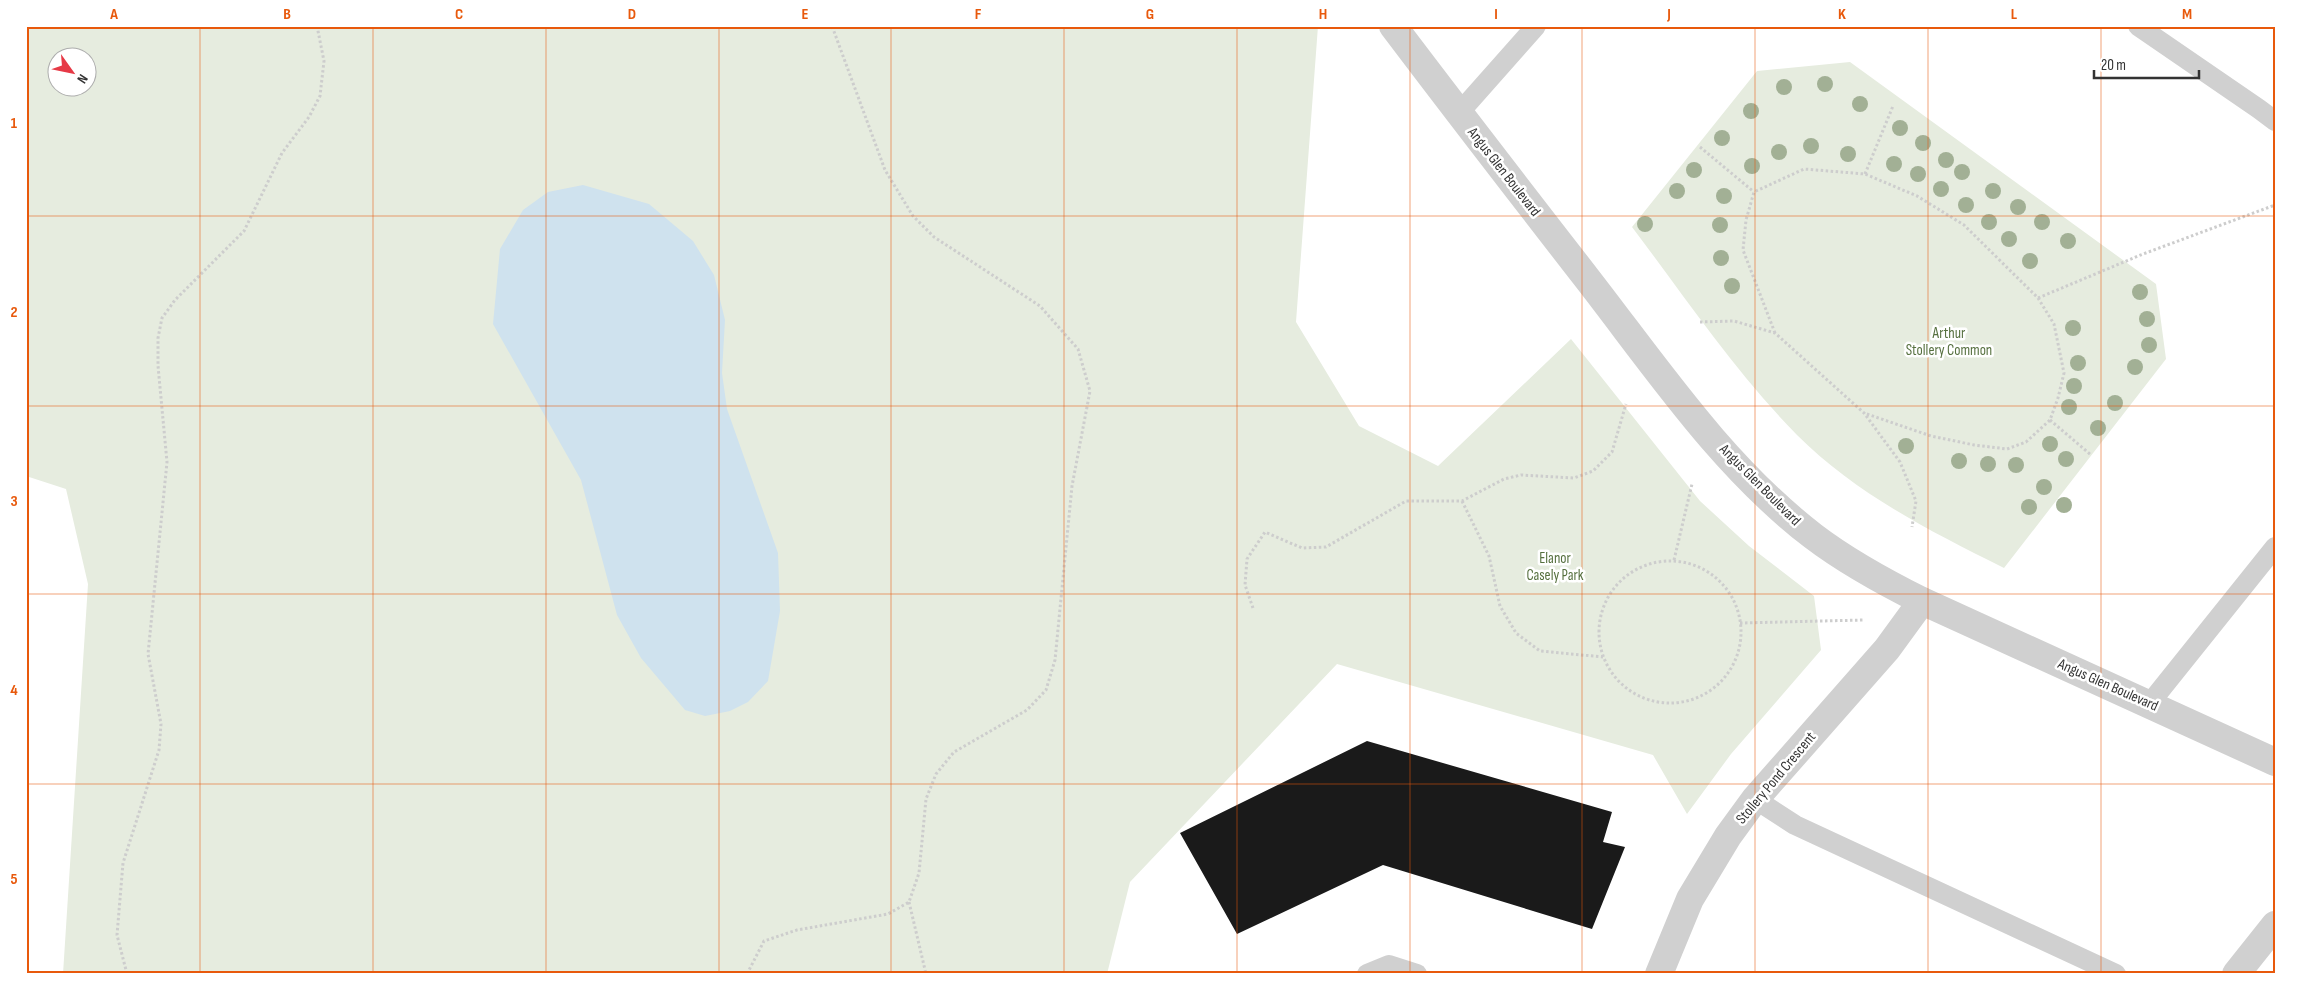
<svg xmlns="http://www.w3.org/2000/svg" width="2301" height="1000" font-family="'Sofia Sans Condensed',sans-serif">
	<style>
		.green { fill: #e6ecdf; fill-rule: evenodd }
		.water { fill: #cfe2ee }
		.building { fill: #1a1a1a }
		.lines { fill: none; stroke-linecap: round; stroke-linejoin: round }
		.path { stroke: #cdcdcd; stroke-width: 3; stroke-dasharray: 2.5 2.5; stroke-linecap: butt }
		.service { stroke: #d0d0d0; stroke-width: 20 }
		.minor { stroke: #d0d0d0; stroke-width: 28 }
		.tertiary { stroke: #d0d0d0; stroke-width: 28 }
		.tree { fill: #a2b095 }
		.grid { fill: none; stroke: #e8590c; stroke-width: 1; stroke-opacity: 0.55 }
		.labels { text-anchor: middle; dominant-baseline: central; stroke-width: 5; stroke-linejoin: round; paint-order: stroke }
		.street-label { font-size: 15px; fill: #333; stroke: #fff }
		.park-label { font-size: 15px; fill: #56703f; stroke: #fff }
		.neatline { fill: none; stroke: #e8590c; stroke-width: 2 }
		.grid-label { font-size: 16px; text-anchor: middle; font-weight: bold; fill: #e8590c }
	</style>
	<rect width="100%" height="100%" fill="#fff"/>
	<path class="green" d="M26,26H1318L1296,322L1359,426L1438,466L1571,339L1700,501L1749,546L1814,596L1821,650L1731,754L1687,814L1653,755L1337,664L1130,882L1107,974H63L88,584L66,489L26,476ZM58,58H88V88H58Z
		M1850,62L2156,284L2166,359L2004,568C1930,531 1856,494 1797,435C1735,372 1685,297 1632,227L1757,71Z"/>
	<path class="water" d="M583,185L649,204L693,241L714,275L725,320L722,373L727,409L778,553L780,611L768,681L748,702L730,711L705,716L685,710L641,658L617,615L581,480L493,324L500,249L523,210L548,192Z"/>
	<path class="building" d="M1367,741L1612,812L1603,842L1625,847L1592,929L1383,865L1237,934L1180,833Z"/>
	<g class="lines">
		<path class="path" d="M1700,147L1754,192
			M1865,174L1893,106
			M2038,298L2143,254L2275,205
			M1700,322L1734,321L1775,333L1864,413L1900,462L1916,501L1912,527
			M1775,333L1743,250L1746,220L1754,192L1804,169L1865,174L1917,196L1964,225L2038,298L2054,324L2064,373L2058,398L2050,420L2026,442L2007,449L1974,445L1931,436L1864,413
			M2050,420L2091,455
			M1462,501L1489,556L1500,606L1516,633L1540,651L1603,657
			M1674,560L1692,484
			M1599 632a71 71 0 1 1 142 0a71 71 0 1 1-142 0Z
			M1253,608L1245,585L1247,559L1265,532L1302,548L1326,547L1406,501H1462L1504,479L1521,475L1574,478L1593,471L1612,452L1626,404
			M1740,623L1863,620
			M909,902L926,974
			M127,974L117,935L123,863L159,750L161,724L148,654L167,462L158,366V338L162,318L175,300L244,231L282,153L309,117L320,96L324,61L317,26
			M747,974L764,941L797,930L888,914L909,902L919,873L926,799L936,774L954,752L1027,710L1046,690L1055,660L1072,486L1090,391L1078,349L1040,306L934,237L913,216L885,170L832,26"/>
		<path class="service" d="M2138,26L2259,109L2275,121
			M1459,113L1536,26
			M2150,703L2275,547
			M1755,799L1795,825L2116,974
			M1367,974L1389,965L1417,974"/>
		<path class="minor" d="M1659,974L1690,899L1728,836L1755,799L1887,649L1922,601
			M2236,974L2275,925"/>
		<path class="tertiary" d="M1393,26C1458,112 1523,196 1589,281C1658,370 1723,467 1813,536C1847,562 1884,582 1922,601L2275,762"/>
	</g>
	<g class="tree">
		<circle cx="1825" cy="84" r="8"/>
		<circle cx="1784" cy="87" r="8"/>
		<circle cx="1860" cy="104" r="8"/>
		<circle cx="1751" cy="111" r="8"/>
		<circle cx="1900" cy="128" r="8"/>
		<circle cx="1722" cy="138" r="8"/>
		<circle cx="1923" cy="143" r="8"/>
		<circle cx="1811" cy="146" r="8"/>
		<circle cx="1779" cy="152" r="8"/>
		<circle cx="1848" cy="154" r="8"/>
		<circle cx="1946" cy="160" r="8"/>
		<circle cx="1894" cy="164" r="8"/>
		<circle cx="1752" cy="166" r="8"/>
		<circle cx="1694" cy="170" r="8"/>
		<circle cx="1962" cy="172" r="8"/>
		<circle cx="1918" cy="174" r="8"/>
		<circle cx="1941" cy="189" r="8"/>
		<circle cx="1677" cy="191" r="8"/>
		<circle cx="1993" cy="191" r="8"/>
		<circle cx="1724" cy="196" r="8"/>
		<circle cx="1966" cy="205" r="8"/>
		<circle cx="2018" cy="207" r="8"/>
		<circle cx="1989" cy="222" r="8"/>
		<circle cx="2042" cy="222" r="8"/>
		<circle cx="1645" cy="224" r="8"/>
		<circle cx="1720" cy="225" r="8"/>
		<circle cx="2009" cy="239" r="8"/>
		<circle cx="2068" cy="241" r="8"/>
		<circle cx="1721" cy="258" r="8"/>
		<circle cx="2030" cy="261" r="8"/>
		<circle cx="1732" cy="286" r="8"/>
		<circle cx="2140" cy="292" r="8"/>
		<circle cx="2147" cy="319" r="8"/>
		<circle cx="2073" cy="328" r="8"/>
		<circle cx="2149" cy="345" r="8"/>
		<circle cx="2078" cy="363" r="8"/>
		<circle cx="2135" cy="367" r="8"/>
		<circle cx="2074" cy="386" r="8"/>
		<circle cx="2115" cy="403" r="8"/>
		<circle cx="2069" cy="407" r="8"/>
		<circle cx="2098" cy="428" r="8"/>
		<circle cx="2050" cy="444" r="8"/>
		<circle cx="1906" cy="446" r="8"/>
		<circle cx="2066" cy="459" r="8"/>
		<circle cx="1959" cy="461" r="8"/>
		<circle cx="1988" cy="464" r="8"/>
		<circle cx="2016" cy="465" r="8"/>
		<circle cx="2044" cy="487" r="8"/>
		<circle cx="2064" cy="505" r="8"/>
		<circle cx="2029" cy="507" r="8"/>
	</g>
	<path class="grid" d="M200,26V974M373,26V974M546,26V974M719,26V974M891,26V974M1064,26V974M1237,26V974M1410,26V974M1582,26V974M1755,26V974M1928,26V974M2101,26V974M26,216H2275M26,406H2275M26,594H2275M26,784H2275"/>
	<g class="labels">
		<g class="street-label">
			<text transform="translate(1504 172) rotate(52)">Angus Glen Boulevard</text>
			<text transform="translate(1760 485) rotate(45)">Angus Glen Boulevard</text>
			<text transform="translate(2108 685) rotate(24)">Angus Glen Boulevard</text>
			<text transform="translate(1776 778) rotate(-50)">Stollery Pond Crescent</text>
		</g>
		<g class="park-label">
			<text x="1949" y="333">Arthur<tspan x="1949" dy="17">Stollery Common</tspan></text>
			<text x="1555" y="558">Elanor<tspan x="1555" dy="17">Casely Park</tspan></text>
		</g>
	</g>
	<rect width="2301" height="1000" fill="none" stroke="#ffffff" stroke-width="55"/>
	<g transform="translate(72 72) rotate(123)"><circle r="24" fill="#ffffff" stroke="#adadad"/>
	<path d="M0-4L9 19L0 12L-9 19Z" fill="#e63946"/>
	<text y="-8" font-size="14" font-weight="bold" text-anchor="middle" fill="#333333">N</text>
	</g>
	<path d="M2094 70v8h105v-8" fill="none" stroke="#333333" stroke-width="2.5"/>
	<text x="2101" y="70" font-size="15" fill="#333333" stroke="#ffffff" stroke-width="4" paint-order="stroke">20 m</text>
	<rect x="28" y="28" width="2246" height="944" class="neatline"/>
	<g class="grid-label">
		<text x="114" y="19">A</text>
		<text x="287" y="19">B</text>
		<text x="459" y="19">C</text>
		<text x="632" y="19">D</text>
		<text x="805" y="19">E</text>
		<text x="978" y="19">F</text>
		<text x="1150" y="19">G</text>
		<text x="1323" y="19">H</text>
		<text x="1496" y="19">I</text>
		<text x="1669" y="19">J</text>
		<text x="1842" y="19">K</text>
		<text x="2014" y="19">L</text>
		<text x="2187" y="19">M</text>
		<text x="14" y="128">1</text>
		<text x="14" y="317">2</text>
		<text x="14" y="506">3</text>
		<text x="14" y="695">4</text>
		<text x="14" y="884">5</text>
	</g>
</svg>
